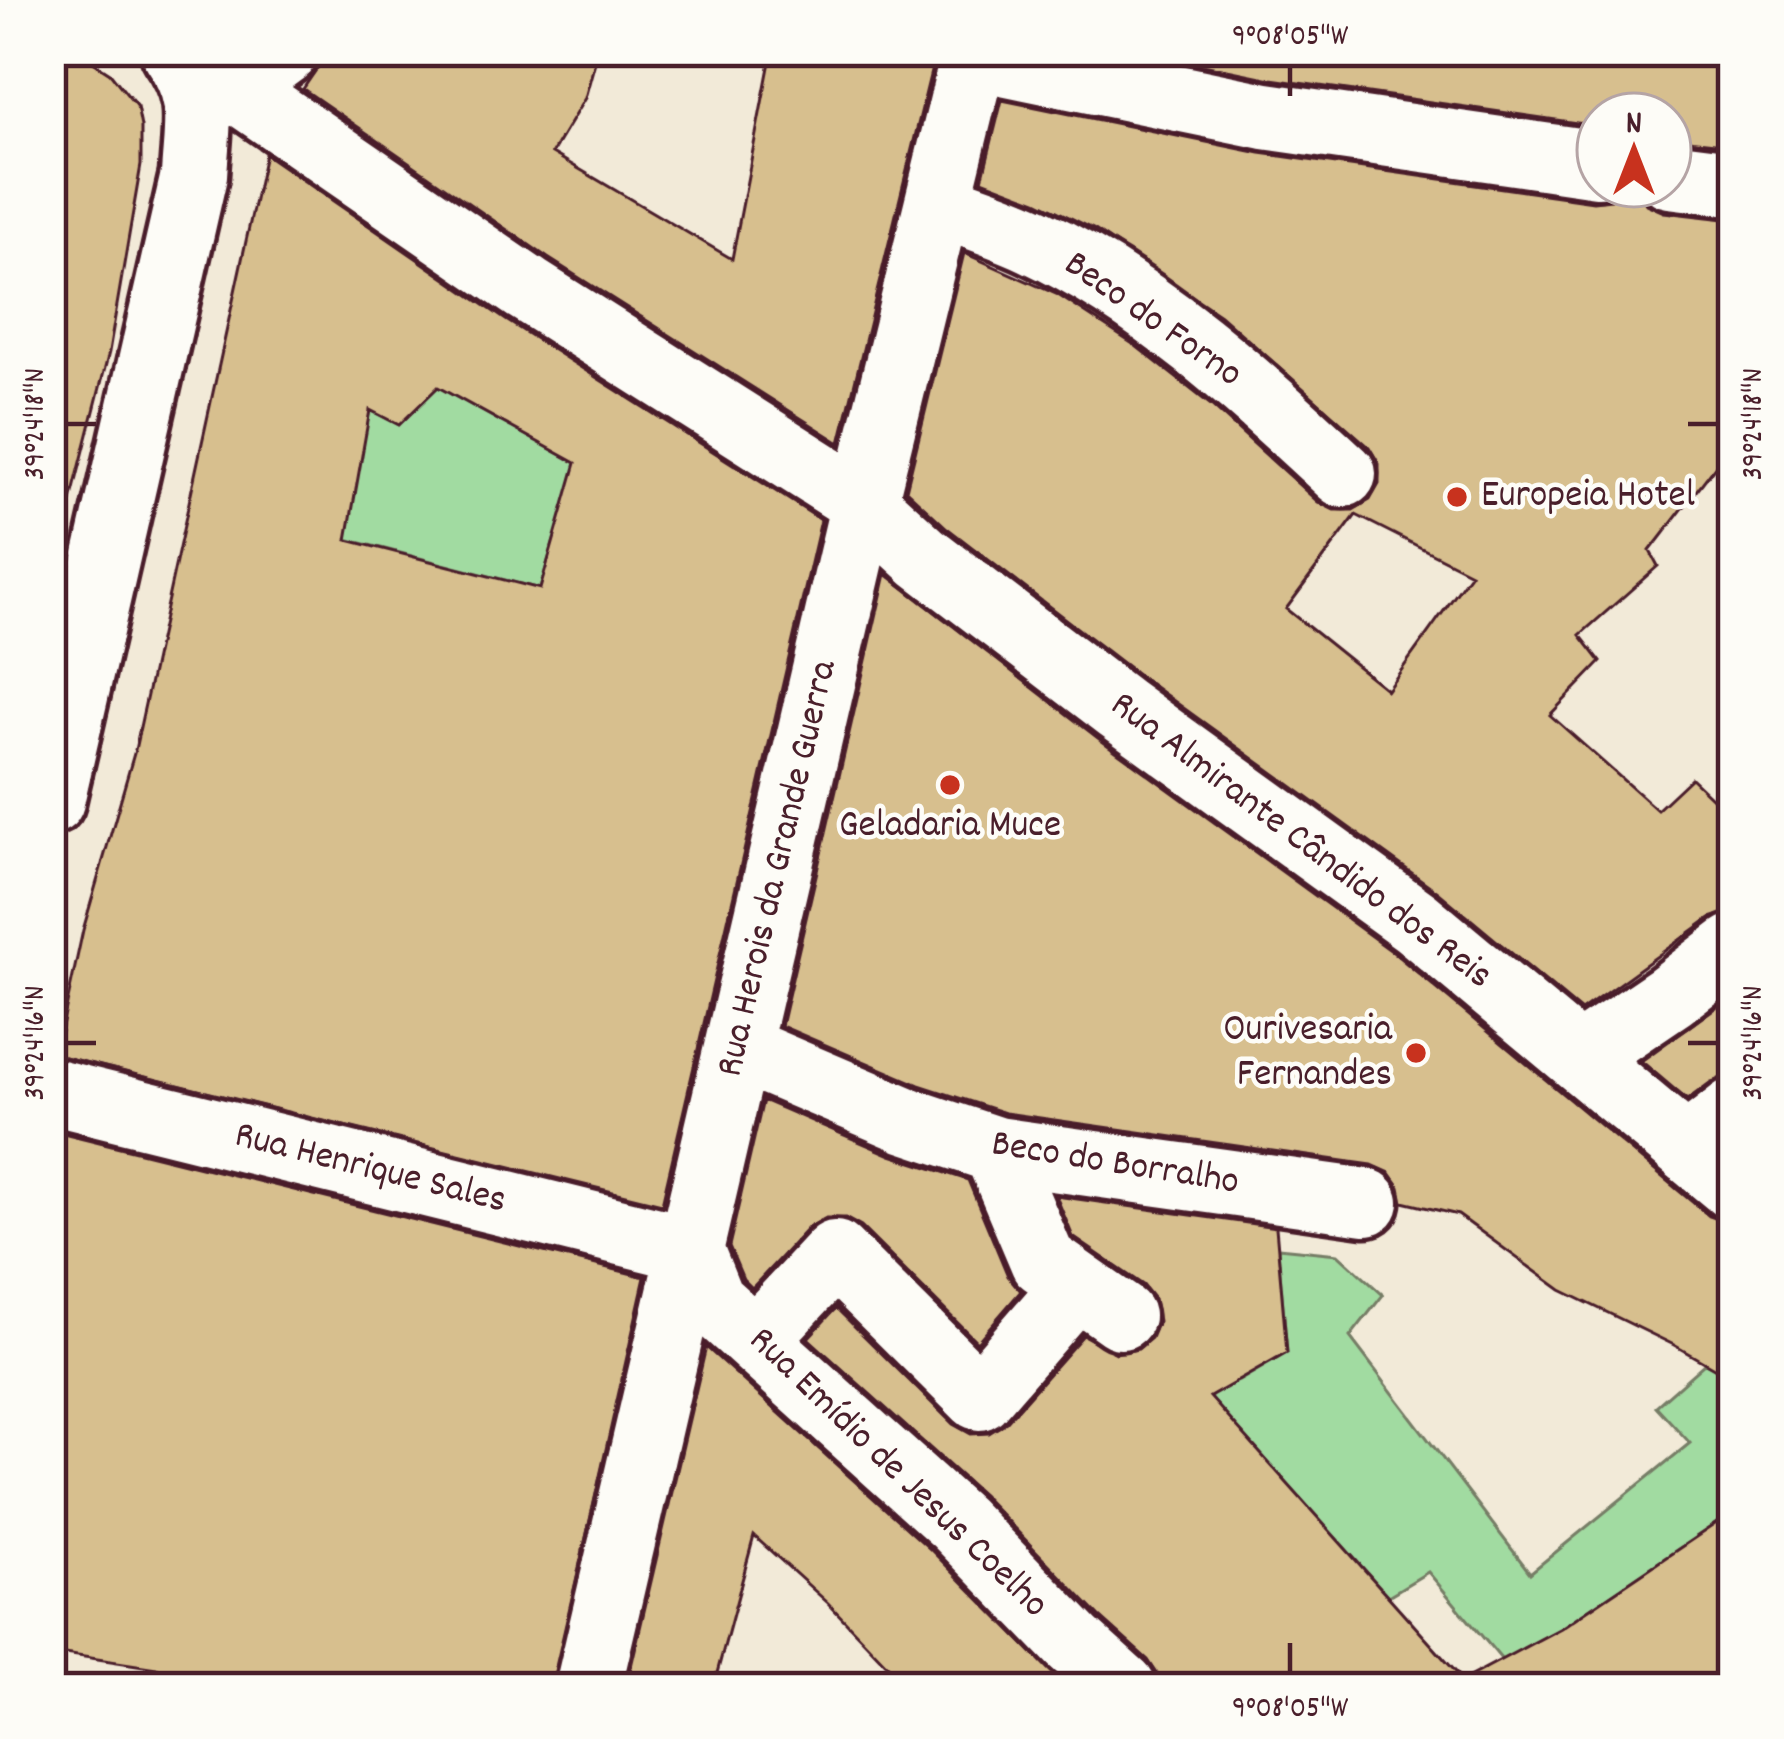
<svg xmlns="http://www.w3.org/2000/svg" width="1784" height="1739" font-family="Dekko,sans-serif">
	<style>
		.green { fill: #a1dba1; stroke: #767d66; stroke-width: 3 }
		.building { fill: #d7bf8e; stroke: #4a1f2b; stroke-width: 3; fill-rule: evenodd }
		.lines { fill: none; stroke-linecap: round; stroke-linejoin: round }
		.minor-casing { stroke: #4a1f2b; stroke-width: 75 }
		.minor { stroke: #fdfcf7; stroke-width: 66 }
		.ticks { fill: none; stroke: #4a1f2b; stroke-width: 4.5 }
		.poi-dot { fill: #c8321e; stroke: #fdfcf7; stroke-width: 4.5 }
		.labels { text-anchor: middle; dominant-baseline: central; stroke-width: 9; stroke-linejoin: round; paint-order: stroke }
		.street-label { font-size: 39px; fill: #4a1f2b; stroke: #fdfcf7 }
		.poi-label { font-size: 39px; fill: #4a1f2b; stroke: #fdfcf7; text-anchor: start }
		.neatline { fill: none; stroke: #4a1f2b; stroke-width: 4.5 }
		.ticks-label { font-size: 30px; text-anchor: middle; fill: #4a1f2b }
	</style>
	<rect width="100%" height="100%" fill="#f2ead8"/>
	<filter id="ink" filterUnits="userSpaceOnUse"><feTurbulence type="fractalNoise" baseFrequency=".00833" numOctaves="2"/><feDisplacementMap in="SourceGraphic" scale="24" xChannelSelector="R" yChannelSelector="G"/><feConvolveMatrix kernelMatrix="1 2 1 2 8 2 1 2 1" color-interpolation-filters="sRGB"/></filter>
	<g filter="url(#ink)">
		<path class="green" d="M438,387L600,476L555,537L540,589L342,538L370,410L399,425Z
			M1278,1248L1338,1254L1383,1295L1350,1337L1530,1573L1690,1443L1656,1406L1705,1363L1733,1377V1492L1722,1499L1729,1515L1561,1628L1502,1660L1428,1572L1388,1596L1157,1338L1178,1322L1239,1381L1287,1353Z"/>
		<path class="building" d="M51,51H76L110,73L137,107L141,127V165L109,352L70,505L51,503Z
			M329,51H598L585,98L552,153L732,259L772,51H936L840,443L548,258L303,89Z
			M1135,51H1733V145L1670,138V114H1598V126L1271,79Z
			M1002,100L1260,153L1593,201L1611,199L1628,186H1635L1646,204L1664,212L1733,220V443L1650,551L1658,566L1580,635L1601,662L1550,715L1657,810L1691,778L1733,818V911L1710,918L1581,1011L1438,892L1142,678L947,528L906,490L964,253L1058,295L1136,346L1211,405L1318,502L1334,510H1353L1370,500L1379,484V464L1369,447L1220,315L1095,230L1037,201L982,180ZM1356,515L1471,573L1387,690L1286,609Z
			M265,154L506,320L821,520L662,1204L56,1055L83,930L135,750ZM438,387L576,463L540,589L347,540L370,410L399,425Z
			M886,574L1098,738L1393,952L1709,1216L1733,1224V1379L1674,1345L1561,1290L1458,1215L1403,1202L1400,1187L1390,1173L1372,1165L1005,1113L919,1085L781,1026Z
			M1733,995V1075L1711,1082L1687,1100L1641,1061Z
			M763,1100L891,1155L968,1180L1008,1276L1021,1291L977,1342L861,1227L845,1218H826L808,1228L752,1288L743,1279L729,1246Z
			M51,1130L645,1277L552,1688H289L51,1652Z
			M1056,1196L1276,1227L1287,1353L1210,1397L1463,1680L1561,1628L1733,1512V1688H1159L1158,1675L1148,1660L1099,1616L982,1495L808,1338L836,1308L953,1424L971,1434L989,1433L1006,1422L1083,1335L1116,1353L1138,1349L1151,1338L1158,1321L1154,1299L1143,1285L1073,1237Z
			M706,1347L931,1550L1067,1688H909L828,1603L754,1536L713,1688H626Z"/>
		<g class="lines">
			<g class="minor-casing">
				<path id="minor" d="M974,56L1265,116L1598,164
					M235,88L527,289L864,503L923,557L1120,708L1416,922L1733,1187
					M198,105L235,88L285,51
					M1670,175L1733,183
					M938,204C970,215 1003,226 1033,240C1150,295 1250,387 1343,474
					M51,801L194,175C197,122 206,97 174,51
					M737,1048L906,1120L996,1150L1366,1202
					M1580,1057L1670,996L1733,948
					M51,1091L690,1249L711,1301L957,1523L1073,1643L1123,1688
					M1687,1148L1733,1112
					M996,1150L1043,1261L1121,1316
					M756,1339L835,1254L979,1397L1076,1285
					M588,1688L864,503L975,51"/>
			</g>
			<use href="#minor" class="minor"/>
		</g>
	</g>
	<path class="ticks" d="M1290,66V96M66,424H96M1688,424H1718M66,1043H96M1688,1043H1718M1290,1643V1673"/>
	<g class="poi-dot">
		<circle cx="1457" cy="497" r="12"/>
		<circle cx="950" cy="785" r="12"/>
		<circle cx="1416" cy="1053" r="12"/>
	</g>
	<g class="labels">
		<g class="street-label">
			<text transform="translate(1152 321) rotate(35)">Beco do Forno</text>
			<text transform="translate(1300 842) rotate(37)">Rua Almirante Cândido dos Reis</text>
			<text transform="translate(779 869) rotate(-77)">Rua Herois da Grande Guerra</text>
			<text transform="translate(1115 1165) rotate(9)">Beco do Borralho</text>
			<text transform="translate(370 1170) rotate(14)">Rua Henrique Sales</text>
			<text transform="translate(897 1474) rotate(44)">Rua Emídio de Jesus Coelho</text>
		</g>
		<g class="poi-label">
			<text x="1481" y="497">Europeia Hotel</text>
			<text x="950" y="827" text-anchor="middle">Geladaria Muce</text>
			<text x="1392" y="1031" text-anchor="end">Ourivesaria<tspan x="1392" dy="45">Fernandes</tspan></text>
		</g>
	</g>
	<rect width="1784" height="1739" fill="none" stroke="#fdfcf7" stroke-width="132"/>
	<g transform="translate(1634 150)"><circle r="57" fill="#fdfcf7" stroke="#b5a4a5" stroke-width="3"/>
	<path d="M0-9L21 45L0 30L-21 45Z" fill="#c8321e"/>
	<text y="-18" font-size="33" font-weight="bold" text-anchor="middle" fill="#4a1f2b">N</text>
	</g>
	<rect x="66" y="66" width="1652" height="1607" class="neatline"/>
	<g class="ticks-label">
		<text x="1290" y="44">9°08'05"W</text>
		<text transform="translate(33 424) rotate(-90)" y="10">39°24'18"N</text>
		<text transform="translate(1751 424) rotate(-90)" y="10">39°24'18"N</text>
		<text transform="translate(33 1043) rotate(-90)" y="10">39°24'16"N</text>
		<text transform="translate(1751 1043) rotate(-90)" y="10">39°24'16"N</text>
		<text x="1290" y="1716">9°08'05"W</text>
	</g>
</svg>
